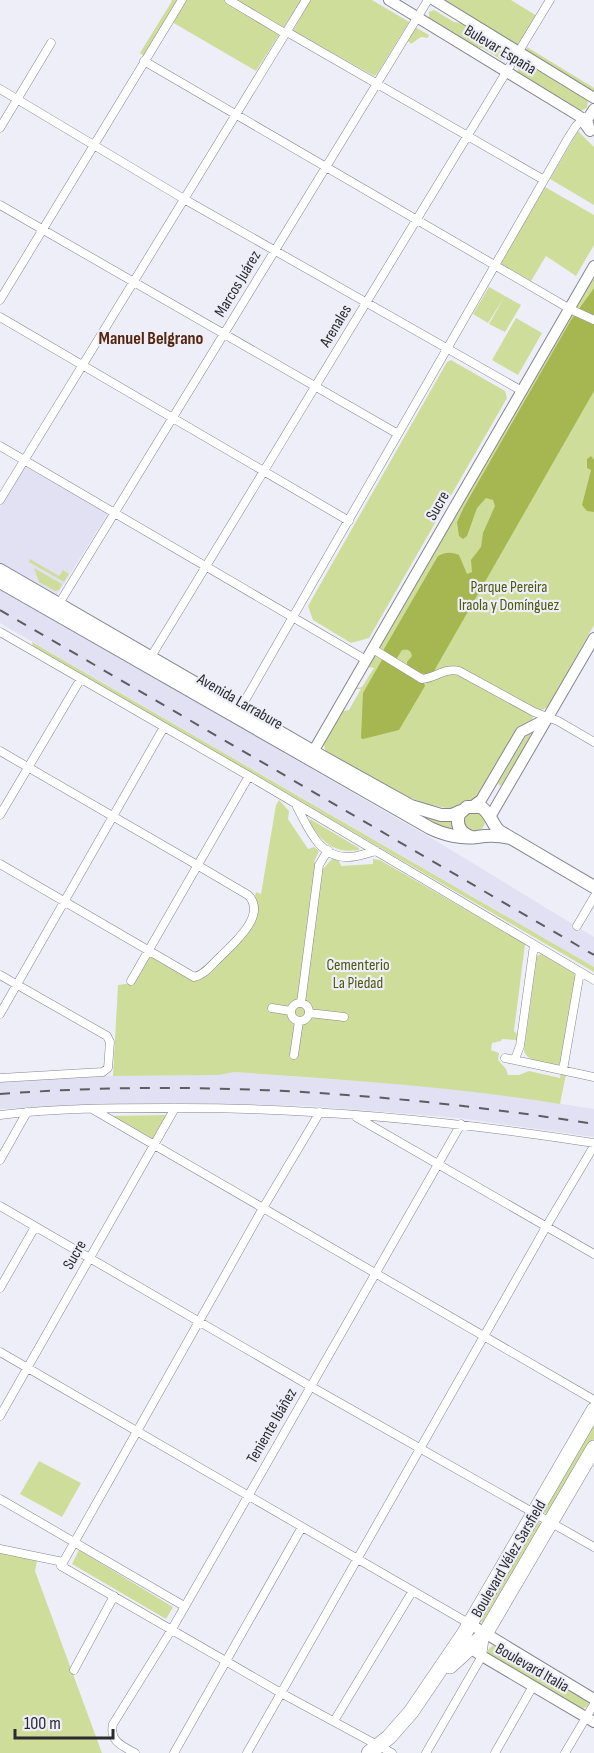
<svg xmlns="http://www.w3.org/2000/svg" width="594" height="1753" font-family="'Sofia Sans Condensed',sans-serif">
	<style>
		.built { fill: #e1e1f3 }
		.green { fill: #cfdd9a }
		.forest { fill: #a6b751 }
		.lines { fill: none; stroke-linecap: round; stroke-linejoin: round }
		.street-casing { stroke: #878690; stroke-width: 9 }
		.secondary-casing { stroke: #878690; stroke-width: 12 }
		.primary-casing { stroke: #878690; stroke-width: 14 }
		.highway-casing { stroke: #878690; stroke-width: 16 }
		.street { stroke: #fff; stroke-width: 8 }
		.secondary { stroke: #fff; stroke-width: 10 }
		.primary { stroke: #fff; stroke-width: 12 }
		.highway { stroke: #fff; stroke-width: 15 }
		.rail { stroke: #5c5c61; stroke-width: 2; stroke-dasharray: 10 10; stroke-linecap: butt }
		.labels { text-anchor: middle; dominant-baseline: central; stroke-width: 4.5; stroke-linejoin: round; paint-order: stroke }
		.street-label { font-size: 16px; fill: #2b2b2f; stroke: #eeeef9 }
		.park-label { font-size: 16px; fill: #4d580b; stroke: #eeeef9 }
		.neighbourhood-label { font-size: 18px; font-weight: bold; fill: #55250d; stroke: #eeeef9 }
	</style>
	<rect width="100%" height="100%" fill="#eeeef9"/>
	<path class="built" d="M27,467L106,512L107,515L57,595H53L0,564V507L23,469Z
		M0,589L438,842L594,937V967L0,623Z
		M234,1072L424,1086L505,1095L594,1109V1137L459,1118L309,1106L168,1103L0,1109V1081L90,1076L220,1075Z"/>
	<path class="green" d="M171,0H177L144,56L140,53L172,1Z
		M185,0H301L256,71L172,22Z
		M310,0H372L409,22L377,74L374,76L293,31Z
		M442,0H511L537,16L520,43L516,45Z
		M434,10L454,22L462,23L507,50L508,58L502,60L482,48L474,47L429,19V12Z
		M415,27L429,35L428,38L421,37L411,44L407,40Z
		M527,47L594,88V93L526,51Z
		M523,62H526L588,100L587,108L580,111L518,73V67Z
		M578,131L594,147V205L550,179Z
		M545,187L594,215V245L576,276L546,256L531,281L500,263Z
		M594,274V318L574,308Z
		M489,287L505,296L488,323L473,314Z
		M505,296L521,305L505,332L489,324Z
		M572,312L594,322V625L548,707L539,711L454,672L532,715L533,719L519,729L476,799L451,809L427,804L400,794L325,752L324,742L343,711L349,710L361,689H356L357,688L362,687L374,668L368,667L376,654L424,676L379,649Z
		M516,318L542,333L518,375L492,360Z
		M451,360L505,391L507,398L369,638L351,643L313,620L308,606L447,362Z
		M30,559L59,576L63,570L69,574L64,582L29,562Z
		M34,568L62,584L59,590L55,591L39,582Z
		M32,642L594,967V972L33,646Z
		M530,733L531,737L503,784L500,786L498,783L527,734Z
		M320,760L430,817L452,821L455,831L441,828Z
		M279,800L289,811L288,819L308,849L314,847L319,851L314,862L324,868L333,858L339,861L341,866L373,864V859L380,860L525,944L514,1031L518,1035L517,1040L502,1039L501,1041L492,1043L491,1050L499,1053L498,1060L506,1069L508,1075H519L529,1071L560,1078L561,1073L566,1074L560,1104C452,1086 343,1080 234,1072L220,1075L113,1076L118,985L132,983L148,956L151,955L190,979L202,977L249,932L254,920L257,904L255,896L256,892L261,894L276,805Z
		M463 821a11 11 0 1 1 22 0a11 11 0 1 1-22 0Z
		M310,819L359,848V850C334,854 322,842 309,822Z
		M541,954L574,973L575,977L560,1063L558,1065C547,1063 528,1063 524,1051L537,956Z
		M166,1115L153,1139L108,1116Z
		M594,1417V1439L551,1513H545L543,1511Z
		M39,1461L81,1483L62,1517L20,1494Z
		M537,1521L542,1524L485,1624L478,1621Z
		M79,1550L173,1607L166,1619L72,1564Z
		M0,1553L37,1561L35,1571L102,1753H0Z
		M492,1646H496L589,1701L588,1706L583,1709L488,1654V1650Z"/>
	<path class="forest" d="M594,288V391L434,671C425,678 416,671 407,666V662L412,656C411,650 408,649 402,650L397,658H392L384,651V649L438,556C446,552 451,552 459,555L467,574L472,572L471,560L481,547L483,533L495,506L493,500L486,498L477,508L467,536L463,539L459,536L457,522L464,507L571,320Z
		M591,456L594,460V512L587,511L582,505L591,470L587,468V459Z
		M383,658L424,683L425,686L399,730L363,739L361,738L363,693Z"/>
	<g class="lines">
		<g class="street-casing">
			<path id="street" d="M229,0L286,34
				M287,32L544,180
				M144,61L570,309L594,320
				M0,89L184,199L522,391
				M0,128L51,43
				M0,205L398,434
				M0,300L182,0
				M0,317L349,521
				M0,446L366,660
				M0,500L306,0
				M57,607L428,0
				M0,632L249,776L594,980
				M373,649L422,679C435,678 446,667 459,671L534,712L558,721L594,742
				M149,660L550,0
				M240,709L567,140L576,126L585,117
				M0,751L197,865
				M297,807C308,827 319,858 348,857C357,857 367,853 376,851
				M0,815L80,680
				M0,864L194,977C205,975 212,964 220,957C233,944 268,915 248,895L197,865
				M577,926L594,897
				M0,975L107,1036L110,1042L108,1068L103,1072L0,1078
				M131,981L249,776
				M291 1012a9 9 0 1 1 18 0a9 9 0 1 1-18 0Z
				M301,1003L319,865L328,850
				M272,1008L291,1011
				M309,1013L344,1017
				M0,1014L164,727
				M294,1055L299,1021
				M505,1058L594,1077
				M515,1059L520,1046L534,945
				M563,1070L580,972
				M94,1110L594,1400
				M320,1112L263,1208L61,1566L281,1693L392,1753
				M0,1115C56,1108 112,1108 168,1108C311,1107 453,1121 594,1143
				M356,1117L594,1254
				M0,1160L27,1112
				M0,1206L310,1386L594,1547
				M0,1288L35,1227
				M0,1352L470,1624
				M0,1416L175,1108
				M0,1499L184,1606
				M0,1549L63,1562
				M74,1670L114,1596
				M334,1721L412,1592
				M135,1753C122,1746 109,1741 113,1724L172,1629L461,1124
				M174,1753L302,1527
				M247,1753L546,1227L594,1146
				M426,1753L482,1656L485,1636
				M495,1753L533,1686
				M565,1753L594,1704"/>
		</g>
		<g class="secondary-casing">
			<path id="secondary" d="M389,0L579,116L590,131
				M434,0L594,98
				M590,130L587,120L594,109
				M310,757L594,266
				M474,805L481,800L521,732L548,718
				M490,817L594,638
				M470,1624L594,1699
				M466,1643L470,1648L482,1656L594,1722"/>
		</g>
		<g class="primary-casing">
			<path id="primary" d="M0,570L321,756L411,806L441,815H452L461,811
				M0,582L430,828C444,835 462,839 477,837C488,835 498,835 510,838
				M469,836C459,832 456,824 459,814L467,807H481C490,812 492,824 499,831L594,887"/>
		</g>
		<g class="highway-casing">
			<path id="highway" d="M450,1666L485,1634L594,1448
				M369,1753L389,1737L411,1712L464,1634L594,1410"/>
		</g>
		<use href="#street" class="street"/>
		<use href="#secondary" class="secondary"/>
		<use href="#primary" class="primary"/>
		<use href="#highway" class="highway"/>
		<path class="rail" d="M0,610L594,955
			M0,1094C199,1079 397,1093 594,1124"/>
	</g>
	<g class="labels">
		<g class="street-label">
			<text transform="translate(500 50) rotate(31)">Bulevar España</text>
			<text transform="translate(238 284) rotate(-59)">Marcos Juárez</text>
			<text transform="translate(336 326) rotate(-59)">Arenales</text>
			<text transform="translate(438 506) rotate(-60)">Sucre</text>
			<text transform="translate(240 702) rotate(30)">Avenida Larrabure</text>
			<text transform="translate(75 1255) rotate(-60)">Sucre</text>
			<text transform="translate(272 1426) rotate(-60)">Teniente Ibáñez</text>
			<text transform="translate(509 1559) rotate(-60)">Boulevard Vélez Sarsfield</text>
			<text transform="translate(532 1668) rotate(30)">Boulevard Italia</text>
		</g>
		<g class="park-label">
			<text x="509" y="587">Parque Pereira<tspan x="509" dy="18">Iraola y Domínguez</tspan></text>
			<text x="358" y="965">Cementerio<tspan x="358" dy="18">La Piedad</tspan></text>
		</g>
		<g class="neighbourhood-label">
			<text x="151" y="338">Manuel Belgrano</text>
		</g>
	</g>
	<path d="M15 1729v9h98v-9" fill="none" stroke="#2b2b2f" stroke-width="3"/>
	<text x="24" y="1729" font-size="18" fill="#2b2b2f" stroke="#eeeef9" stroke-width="4.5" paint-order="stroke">100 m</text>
</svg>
